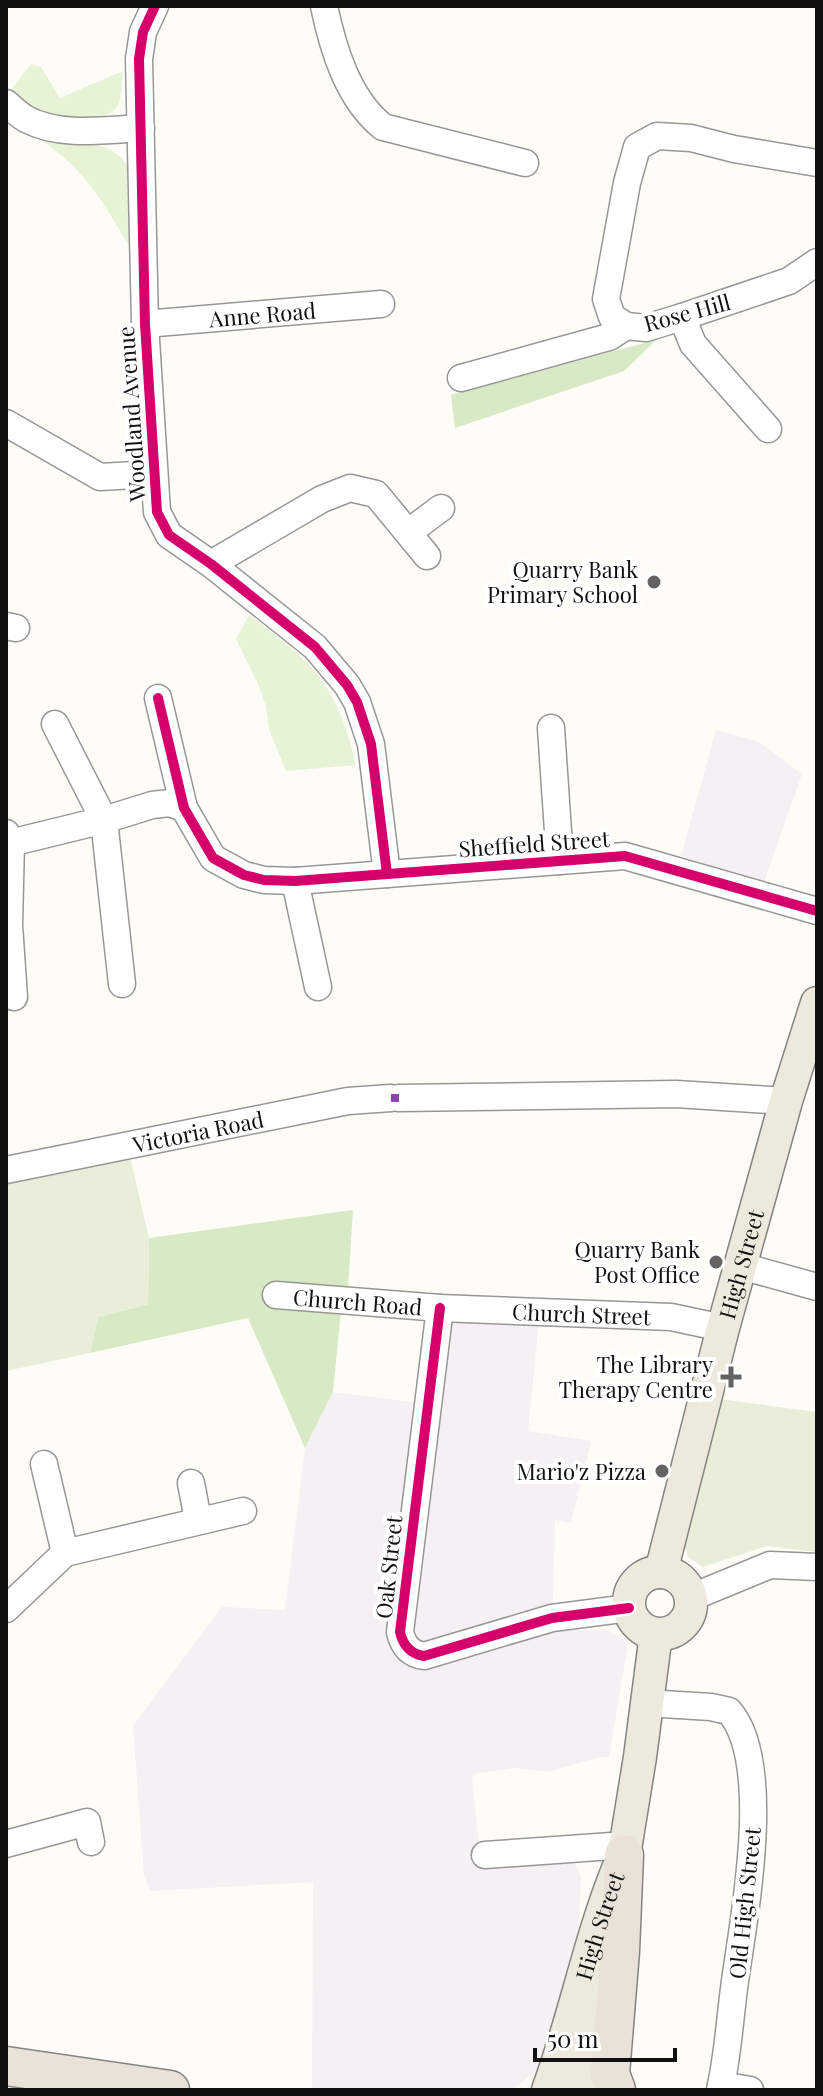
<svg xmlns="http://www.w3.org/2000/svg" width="823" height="2096" font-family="'Playfair Display',serif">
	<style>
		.industrial { fill: #f5f0f3 }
		.green { fill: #e7f3d7 }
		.forest { fill: #d8eac5 }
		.cemetery { fill: #e9eedb }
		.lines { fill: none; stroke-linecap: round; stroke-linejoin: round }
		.minor-casing { stroke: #979795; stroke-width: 29 }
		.major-casing { stroke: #858482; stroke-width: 35 }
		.highway-casing { stroke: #858482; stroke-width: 41 }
		.minor { stroke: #fffffe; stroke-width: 26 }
		.major { stroke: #ede9dc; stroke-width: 32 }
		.highway { stroke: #eae1d8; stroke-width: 38 }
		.quiet { stroke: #8e44ad; stroke-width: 8; stroke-dasharray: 16 8; stroke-linecap: butt }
		.cycleway-casing { stroke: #fff; stroke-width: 15 }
		.cycleway { stroke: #d6006c; stroke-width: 10 }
		.poi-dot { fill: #646362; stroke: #fff; stroke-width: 3 }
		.labels { text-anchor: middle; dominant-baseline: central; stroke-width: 8; stroke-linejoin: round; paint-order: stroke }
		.street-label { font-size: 22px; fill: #111; stroke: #fff }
		.poi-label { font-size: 22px; fill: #111; stroke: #fff; text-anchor: end }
	</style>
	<rect width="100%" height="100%" fill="#fdfcf7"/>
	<path class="industrial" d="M716,730L759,742L802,774L764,882L681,856Z
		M451,1318L539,1321L528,1431L591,1441L571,1523L555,1520L553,1602L570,1630H608L628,1644L609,1757L596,1758L548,1772L516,1768L473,1774L472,1781L480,1849L520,1863L574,1862L581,1877L578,1945L540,2067L512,2090L312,2088L313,1882L150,1891L144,1875L133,1726L222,1607L285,1610L305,1448L333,1392L437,1405Z"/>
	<path class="green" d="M31,64L41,67L60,98L123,71C122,80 122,93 119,103C109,129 51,115 31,106C24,103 17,96 10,91Z
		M43,137C73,141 111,139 129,167L130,247C101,200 87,171 40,139Z
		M249,615C314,664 337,683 356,765L286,771L269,729L266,706L258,684L236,639Z"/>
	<path class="forest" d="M656,340L624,371L455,428L451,395Z
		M353,1210L348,1288L284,1286L341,1310L333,1392L305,1448L248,1318L90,1353L98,1317L148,1304L149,1238Z"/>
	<path class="cemetery" d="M130,1157L149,1238L148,1304L98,1317L90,1353L6,1371V1183Z
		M720,1399L817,1412V1552L767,1546L703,1567L688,1557L684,1544Z"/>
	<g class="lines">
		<g class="minor-casing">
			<g id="minor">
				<path d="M155,6L143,32L139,59L145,324L157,512L169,535L211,564L315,647L347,685L357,702L371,744L387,874"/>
				<path d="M324,6C333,49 348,99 383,127L525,163"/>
				<path d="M6,103C12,108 19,115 26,119C60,137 104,130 141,128"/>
				<path d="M682,317L693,344L768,429"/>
				<path id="s1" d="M145,324L381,304"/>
				<path d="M626,326L612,317L606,299L627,183L637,147L657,136L691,138L734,149L817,163"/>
				<path d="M461,378L609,337L626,326L646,328L682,317L789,281L817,262"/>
				<path d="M6,423L100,477L153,474"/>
				<path d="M409,532L441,508"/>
				<path d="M211,564L322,499L350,488L376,494L427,556"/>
				<path d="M6,626L16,628"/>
				<path d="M158,698L184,808L213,858L244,875L264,880L295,881L625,856L817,911"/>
				<path d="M55,724L104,820L122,984"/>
				<path d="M551,728L560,861"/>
				<path d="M6,833L11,843L9,925L14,997"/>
				<path d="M6,844L104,820L152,805L170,803L184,808"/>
				<path d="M295,881L318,987"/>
				<path d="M399,1098L676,1094L786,1101"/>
				<path id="s2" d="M6,1170L348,1101L391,1098"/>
				<path d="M741,1266L817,1287"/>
				<path id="s3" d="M276,1295L440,1308L671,1317L723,1328"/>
				<path d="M440,1308L400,1632C403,1645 410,1654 424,1656L552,1618L629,1608"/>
				<path d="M44,1464L65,1553"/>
				<path d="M191,1483L198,1520"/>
				<path d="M690,1598L770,1565L817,1567"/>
				<path d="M6,1609L65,1553L243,1511"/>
				<path d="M646,1703L711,1707L729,1711C774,1762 744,1917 735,1981C730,2017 728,2055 720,2090"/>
				<path d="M6,1844L87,1822L91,1842"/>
				<path d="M485,1855L626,1845"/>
				<path d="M721,2085L750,2090"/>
			</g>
		</g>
		<g class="major-casing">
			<g id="major">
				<path id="s4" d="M661,1572L723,1328L786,1101L817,1003"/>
				<circle cx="660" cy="1603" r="31"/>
				<path d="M620,1880L640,1757L656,1634"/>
				<path id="s5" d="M548,2090C575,2017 589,1941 618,1869"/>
				<path d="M579,2090L604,1965"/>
			</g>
		</g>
		<g class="highway-casing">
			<path id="highway" d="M6,2066L170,2090
				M616,2090L610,2074L620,1951L624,1855"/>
		</g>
		<use href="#minor" class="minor"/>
		<use href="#major" class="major"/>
		<use href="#highway" class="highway"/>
		<path class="quiet" d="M391,1098H399"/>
		<g class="cycleway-casing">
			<path id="cycleway" d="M155,6L143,32L139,59L145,324L157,512L169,535L211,564L315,647L347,685L357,702L371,744L387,874
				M158,698L184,808L213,858L244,875L264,880L295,881L625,856L817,911
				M440,1308L400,1632C403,1645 410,1654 424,1656L552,1618L629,1608"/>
		</g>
		<use href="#cycleway" class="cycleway"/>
	</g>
	<g class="poi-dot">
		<circle cx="654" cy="582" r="8"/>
		<circle cx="716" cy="1262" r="8"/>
		<path d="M727 1365h8v8h8v8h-8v8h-8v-8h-8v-8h8z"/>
		<circle cx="662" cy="1471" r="8"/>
	</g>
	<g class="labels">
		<g class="street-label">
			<text transform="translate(687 312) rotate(-15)">Rose Hill</text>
			<text stroke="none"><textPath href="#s1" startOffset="118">Anne Road</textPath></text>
			<text transform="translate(131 414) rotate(-94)">Woodland Avenue</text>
			<text transform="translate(534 843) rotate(-4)">Sheffield Street</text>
			<text stroke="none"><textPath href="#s2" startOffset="196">Victoria Road</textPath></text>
			<text stroke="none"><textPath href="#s4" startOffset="318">High Street</textPath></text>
			<text stroke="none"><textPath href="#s3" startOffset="82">Church Road</textPath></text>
			<text stroke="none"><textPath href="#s3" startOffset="306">Church Street</textPath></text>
			<text transform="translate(388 1567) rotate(-84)">Oak Street</text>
			<text transform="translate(744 1903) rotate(-84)">Old High Street</text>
			<text stroke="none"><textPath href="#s5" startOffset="172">High Street</textPath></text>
		</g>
		<g class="poi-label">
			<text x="638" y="569">Quarry Bank<tspan x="638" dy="25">Primary School</tspan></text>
			<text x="700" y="1249">Quarry Bank<tspan x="700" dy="25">Post Office</tspan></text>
			<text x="713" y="1364">The Library<tspan x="713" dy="25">Therapy Centre</tspan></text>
			<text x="646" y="1471">Mario'z Pizza</text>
		</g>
	</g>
	<rect width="823" height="2096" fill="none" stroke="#111111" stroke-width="16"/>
	<path d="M535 2048v12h140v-12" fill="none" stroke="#111111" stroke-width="4"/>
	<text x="547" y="2048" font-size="24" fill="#111111" stroke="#ffffff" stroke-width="6" paint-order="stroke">50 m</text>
</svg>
